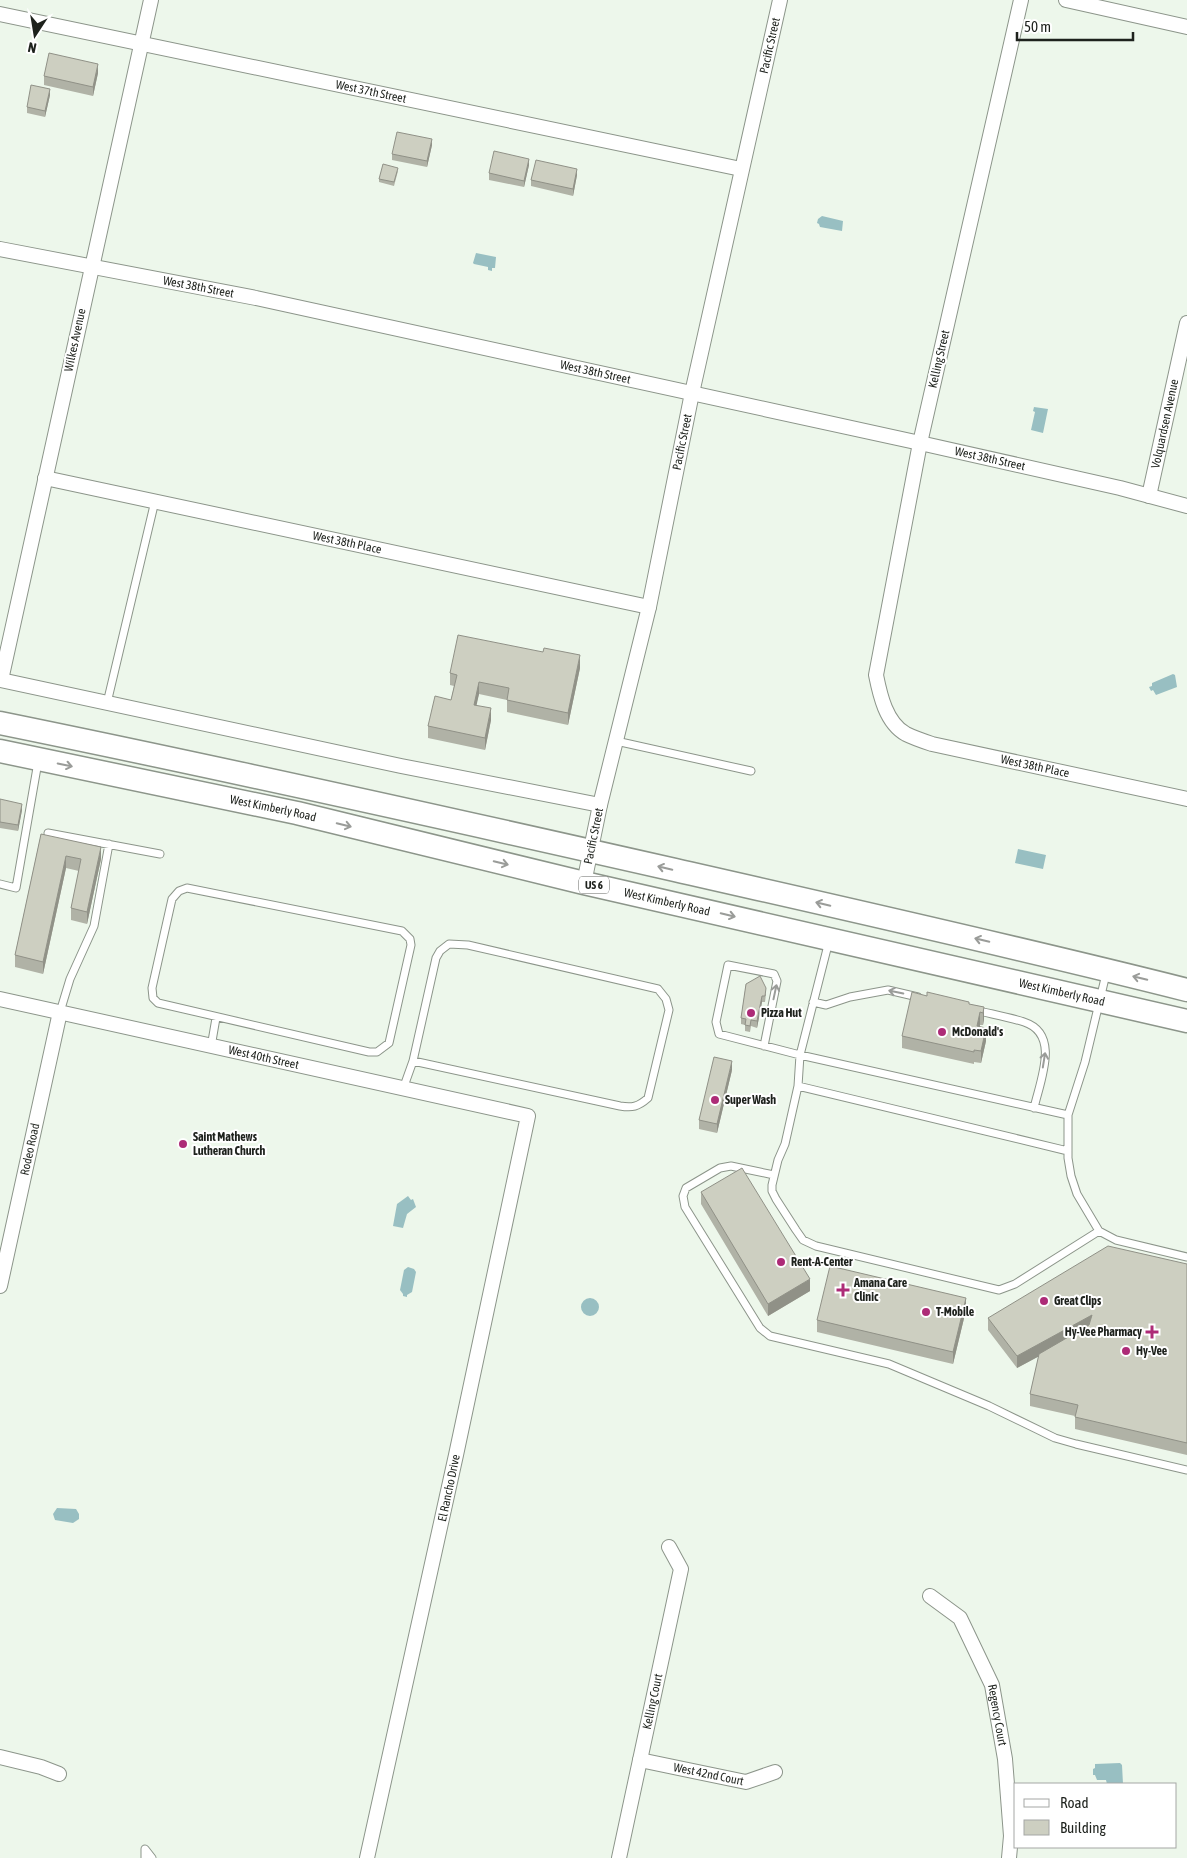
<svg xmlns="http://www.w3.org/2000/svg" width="1187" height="1858" font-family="'Asap Condensed',sans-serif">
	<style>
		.water { fill: #98bfc2 }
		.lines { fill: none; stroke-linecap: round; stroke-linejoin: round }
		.service-casing { stroke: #8c958a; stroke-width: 9 }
		.minor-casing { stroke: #8c958a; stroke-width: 16 }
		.primary-casing { stroke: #8c958a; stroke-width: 25 }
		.service { stroke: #fff; stroke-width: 7 }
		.minor { stroke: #fff; stroke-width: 14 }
		.primary { stroke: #fff; stroke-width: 22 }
		.wall { fill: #b0b2a6 }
		.shaded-wall { fill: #909187 }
		.building { fill: #cdcfc1; stroke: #909187 }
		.oneway { stroke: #9a9c99 }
		.poi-dot { fill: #ad2b77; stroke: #fff; stroke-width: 2 }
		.labels { text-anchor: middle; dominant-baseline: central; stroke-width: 4; stroke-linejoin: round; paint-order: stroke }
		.shield { fill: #fff; stroke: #626461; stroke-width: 1 }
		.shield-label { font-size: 11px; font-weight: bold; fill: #1e221d }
		.street-label { font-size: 12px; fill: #1e221d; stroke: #fff }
		.poi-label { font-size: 12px; font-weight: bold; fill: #1e221d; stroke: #fff; text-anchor: start }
	</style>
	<rect width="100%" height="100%" fill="#edf7eb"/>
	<path class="water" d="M822,216L843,221L842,231L820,227L819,224L817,223L818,219Z
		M476,253L496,257L495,268H492V271L488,270V267L474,264L473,263Z
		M1034,407L1048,409L1043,433L1031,430L1035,412L1033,411Z
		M1173,674L1175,675L1177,687L1156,695L1153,690L1151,691L1149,687L1152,686V683Z
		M1018,849L1046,855L1043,869L1015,863Z
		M408,1196L411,1200L413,1199L416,1207L407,1214L403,1228L393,1226L397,1204Z
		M408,1267L414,1269L416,1272L412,1292L407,1295V1297L403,1296V1294L400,1290L404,1270Z
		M581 1307a9 9 0 1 1 18 0a9 9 0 1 1-18 0Z
		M57,1508L76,1509L79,1514V1519L73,1523L55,1520L53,1514Z
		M1120,1763L1122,1765L1123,1784H1107L1106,1780H1097L1095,1775H1093V1769L1095,1768V1764Z"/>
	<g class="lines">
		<g class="service-casing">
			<path id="service" d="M107,703L155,501
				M616,741L751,771
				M48,833L160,854
				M0,884L16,888L38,762
				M187,888L402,931L410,939L411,945L389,1043L377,1052H369L158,1003L153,998L152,988L172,899L179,891Z
				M829,941L800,1055L798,1086L785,1144L778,1160L772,1185V1191L776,1199L796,1230L803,1240L816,1246L999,1290L1015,1284L1099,1231L1116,1240L1187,1257
				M449,944L468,945L658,989L666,999L669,1010L648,1098C638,1107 632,1108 620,1106L413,1061L436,958L440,951Z
				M813,1002L826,1005L850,997L888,990L918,997
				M975,1010C991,1014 1008,1017 1024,1022C1061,1034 1040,1081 1034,1108
				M60,1012L70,979L94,926L109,844
				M764,1046L777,981L774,974L728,965L716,1022L719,1034L800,1055L1068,1115
				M211,1047L216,1018
				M798,1086L1068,1151
				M403,1089L413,1061
				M774,1175L731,1166L720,1168L686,1188L683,1196L685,1207L760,1328L770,1336L889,1364L989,1406L1055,1438L1076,1444L1187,1470
				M1099,1231L1077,1194L1071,1176L1068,1158V1115L1085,1062L1106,974
				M145,1858V1849L152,1858"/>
		</g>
		<g class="minor-casing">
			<g id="minor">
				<path d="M151,0L1,680L401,766L600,805"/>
				<path id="s1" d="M1021,0L920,443L876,675C880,695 886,723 906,734C914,738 923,741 932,744L1187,799"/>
				<path d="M1066,0L1187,27"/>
				<path id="s2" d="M0,14L741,169"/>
				<path id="s3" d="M0,249L256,298L920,443L1120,488L1187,506"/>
				<path id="s4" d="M45,478L649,607"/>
				<path id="s5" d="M1149,496L1187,323"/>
				<path id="s6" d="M584,883L600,805L649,607L692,393L780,0"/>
				<path id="s7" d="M0,999L528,1116L456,1455L367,1858"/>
				<path id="s8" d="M0,1286L60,1012"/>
				<path id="s9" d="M930,1596L960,1618L992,1685L1005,1759L1011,1836L1009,1858"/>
				<path d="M0,1757L41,1767L59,1774"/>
				<path id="s10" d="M640,1760L746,1782L775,1772"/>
				<path id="s11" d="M619,1858L681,1569L669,1547"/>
			</g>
		</g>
		<g class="primary-casing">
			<g id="primary">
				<path d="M0,723C226,769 450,819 675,870C846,909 1017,947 1187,990"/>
				<path id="s12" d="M0,751L297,813L584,883L1187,1021"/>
			</g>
		</g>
		<use href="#service" class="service"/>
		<use href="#minor" class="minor"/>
		<use href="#primary" class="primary"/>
	</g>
	<path class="wall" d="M98,73L93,96L44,85V76Z
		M50,95L45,117L27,113V107Z
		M432,145L427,167L392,160V154Z
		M529,165L524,187L489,180V173Z
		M398,171L394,186L379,182V179Z
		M577,175L573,196L531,186V180Z
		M580,668L568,725L507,712V700L479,694L476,705L491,720L485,750L428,738V726L451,700L454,686L450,685V673Z
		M0,799L22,810L18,831L0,828Z
		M41,834L101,859L87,924L71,920V908L79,871L66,868L43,974L15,967V955Z
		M746,984L766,994L765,1002H762L757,1028L751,1026L750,1032L745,1031V1025L741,1024V1018Z
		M927,996L984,1007V1019L983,1025H980V1027L986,1041L981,1063L974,1062V1064L902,1048V1036Z
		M732,1070L717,1133L699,1129V1120Z
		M701,1192L810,1291L768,1316L701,1204Z
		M1187,1264V1455L1075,1429V1416L1030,1406V1394L1039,1356L1017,1368L988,1330V1318Z
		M966,1310L953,1364L817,1332V1320Z"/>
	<path class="shaded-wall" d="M98,64V73L93,96V87Z
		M50,89V95L45,117V111Z
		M432,139V145L427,167V161Z
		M529,159V165L524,187V181Z
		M577,169V175L573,196V189Z
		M580,655V668L568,725V713Z
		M479,682V694L474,717V705Z
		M491,708V720L485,750V738Z
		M22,804V810L18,831V825Z
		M101,847V859L87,924V912Z
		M66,856V868L43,974V962Z
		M762,996V1002L757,1028V1021Z
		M984,1007V1019L983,1025V1013Z
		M980,1012V1025L977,1038V1026Z
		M986,1028V1041L981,1063V1051Z
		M732,1061V1070L717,1133V1124Z
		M810,1279V1291L768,1316V1304Z
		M966,1298V1310L953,1364V1352Z
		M1092,1315V1328L1017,1368V1356Z"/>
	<path class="building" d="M49,53L98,64L93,87L44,76Z
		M31,85L50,89L45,111L27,107Z
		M397,132L432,139L427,161L392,154Z
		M494,151L529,159L524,181L489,173Z
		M536,160L577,169L573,189L531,180Z
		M383,164L398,168L394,182L379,179Z
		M458,635L543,652L544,648L580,655L568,713L507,700L509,688L479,682L474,705L491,708L485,738L428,726L435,696L451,700L457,675L450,673Z
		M0,799L22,804L18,825L0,822Z
		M41,834L101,847L87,912L71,908L81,859L66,856L43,962L15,955Z
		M760,976L766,988L765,996H762L757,1021L751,1020L750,1026L745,1025L746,1019L741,1018L746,984Z
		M912,992L927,996V992L969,1002V1004L984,1007L983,1013L980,1012L977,1026L986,1028L981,1051L974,1050V1052L902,1036Z
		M714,1057L732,1061L717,1124L699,1120Z
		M742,1168L810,1279L768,1304L701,1192Z
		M1108,1246L1187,1264V1443L1075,1417L1078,1405L1030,1394L1039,1354L1089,1325L1092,1315L1017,1356L988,1318Z
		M830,1266L966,1298L953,1352L817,1320Z"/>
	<defs><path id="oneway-shaft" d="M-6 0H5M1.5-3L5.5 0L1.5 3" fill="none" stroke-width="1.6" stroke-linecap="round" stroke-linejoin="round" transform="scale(1.25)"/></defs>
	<g class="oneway">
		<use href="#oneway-shaft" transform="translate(65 765) rotate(12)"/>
		<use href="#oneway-shaft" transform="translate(344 825) rotate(14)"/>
		<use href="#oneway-shaft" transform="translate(501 863) rotate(14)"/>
		<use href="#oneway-shaft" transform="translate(665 868) rotate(-167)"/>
		<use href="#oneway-shaft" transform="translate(823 904) rotate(-167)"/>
		<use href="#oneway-shaft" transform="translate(728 915) rotate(13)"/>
		<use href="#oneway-shaft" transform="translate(982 940) rotate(-167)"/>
		<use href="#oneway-shaft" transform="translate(1140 978) rotate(-166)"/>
		<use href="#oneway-shaft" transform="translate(775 992) rotate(-78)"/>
		<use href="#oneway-shaft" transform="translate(896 992) rotate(-168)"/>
		<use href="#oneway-shaft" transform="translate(1044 1060) rotate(-81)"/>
	</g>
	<g class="poi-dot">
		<circle cx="751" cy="1013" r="5"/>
		<circle cx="942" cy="1032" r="5"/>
		<circle cx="715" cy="1100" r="5"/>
		<circle cx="183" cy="1144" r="5"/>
		<circle cx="781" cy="1262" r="5"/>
		<path d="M840.5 1282.5h5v5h5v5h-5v5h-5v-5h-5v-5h5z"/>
		<circle cx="1044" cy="1301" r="5"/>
		<circle cx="926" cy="1312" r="5"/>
		<path d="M1149.5 1324.5h5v5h5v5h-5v5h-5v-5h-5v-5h5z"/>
		<circle cx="1126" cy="1351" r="5"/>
	</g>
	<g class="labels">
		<rect class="shield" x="579" y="876.5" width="30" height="17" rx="4"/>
		<g class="shield-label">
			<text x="594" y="885">US 6</text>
		</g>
		<g class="street-label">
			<text stroke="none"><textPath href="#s6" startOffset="858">Pacific Street</textPath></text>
			<text stroke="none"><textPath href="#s2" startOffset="379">West 37th Street</textPath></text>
			<text stroke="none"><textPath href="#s3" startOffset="202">West 38th Street</textPath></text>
			<text transform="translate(75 340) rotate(-78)">Wilkes Avenue</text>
			<text transform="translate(939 359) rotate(-77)">Kelling Street</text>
			<text stroke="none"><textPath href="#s3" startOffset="608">West 38th Street</textPath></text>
			<text stroke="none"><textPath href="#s5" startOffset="74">Volquardsen Avenue</textPath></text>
			<text stroke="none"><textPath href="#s6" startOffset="452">Pacific Street</textPath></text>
			<text stroke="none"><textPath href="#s3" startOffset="1012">West 38th Street</textPath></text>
			<text stroke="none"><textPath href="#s4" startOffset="309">West 38th Place</textPath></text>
			<text stroke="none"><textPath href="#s1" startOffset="892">West 38th Place</textPath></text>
			<text stroke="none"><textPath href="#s12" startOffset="279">West Kimberly Road</textPath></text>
			<text stroke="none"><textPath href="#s6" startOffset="48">Pacific Street</textPath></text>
			<text stroke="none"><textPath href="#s12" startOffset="684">West Kimberly Road</textPath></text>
			<text stroke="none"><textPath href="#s12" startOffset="1089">West Kimberly Road</textPath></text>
			<text stroke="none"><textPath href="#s7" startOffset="270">West 40th Street</textPath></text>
			<text stroke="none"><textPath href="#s8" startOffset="140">Rodeo Road</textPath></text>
			<text transform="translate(449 1488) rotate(-78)">El Rancho Drive</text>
			<text stroke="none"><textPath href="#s11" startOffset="160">Kelling Court</textPath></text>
			<text stroke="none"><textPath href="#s9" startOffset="142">Regency Court</textPath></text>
			<text stroke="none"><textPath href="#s10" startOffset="70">West 42nd Court</textPath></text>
		</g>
		<g class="poi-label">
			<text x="761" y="1013">Pizza Hut</text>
			<text x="952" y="1032">McDonald's</text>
			<text x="725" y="1100">Super Wash</text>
			<text x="193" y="1137">Saint Mathews<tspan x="193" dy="14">Lutheran Church</tspan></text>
			<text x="791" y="1262">Rent-A-Center</text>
			<text x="854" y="1283">Amana Care<tspan x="854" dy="14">Clinic</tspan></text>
			<text x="1054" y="1301">Great Clips</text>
			<text x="936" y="1312">T-Mobile</text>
			<text x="1142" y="1332" text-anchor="end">Hy-Vee Pharmacy</text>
			<text x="1136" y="1351">Hy-Vee</text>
		</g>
	</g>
	<rect x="1014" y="1783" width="162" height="65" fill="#ffffff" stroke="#a5a7a5"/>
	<rect x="1024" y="1799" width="25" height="8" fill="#ffffff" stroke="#a5a7a5"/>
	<text x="1060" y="1808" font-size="15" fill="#1e221d">Road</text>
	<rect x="1024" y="1820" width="25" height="15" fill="#cdcfc1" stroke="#a5a7a5"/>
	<text x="1060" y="1833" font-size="15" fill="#1e221d">Building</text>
	<g transform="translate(35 35) rotate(192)" stroke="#ffffff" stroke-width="4" paint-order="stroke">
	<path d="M0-4L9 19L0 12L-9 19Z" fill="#1e221d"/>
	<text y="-8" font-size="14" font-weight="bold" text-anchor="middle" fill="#1e221d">N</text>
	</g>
	<path d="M1017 32v8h116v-8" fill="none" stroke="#1e221d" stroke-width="2.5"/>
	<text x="1024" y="32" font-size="15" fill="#1e221d" stroke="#ffffff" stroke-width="4" paint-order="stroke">50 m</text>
</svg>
